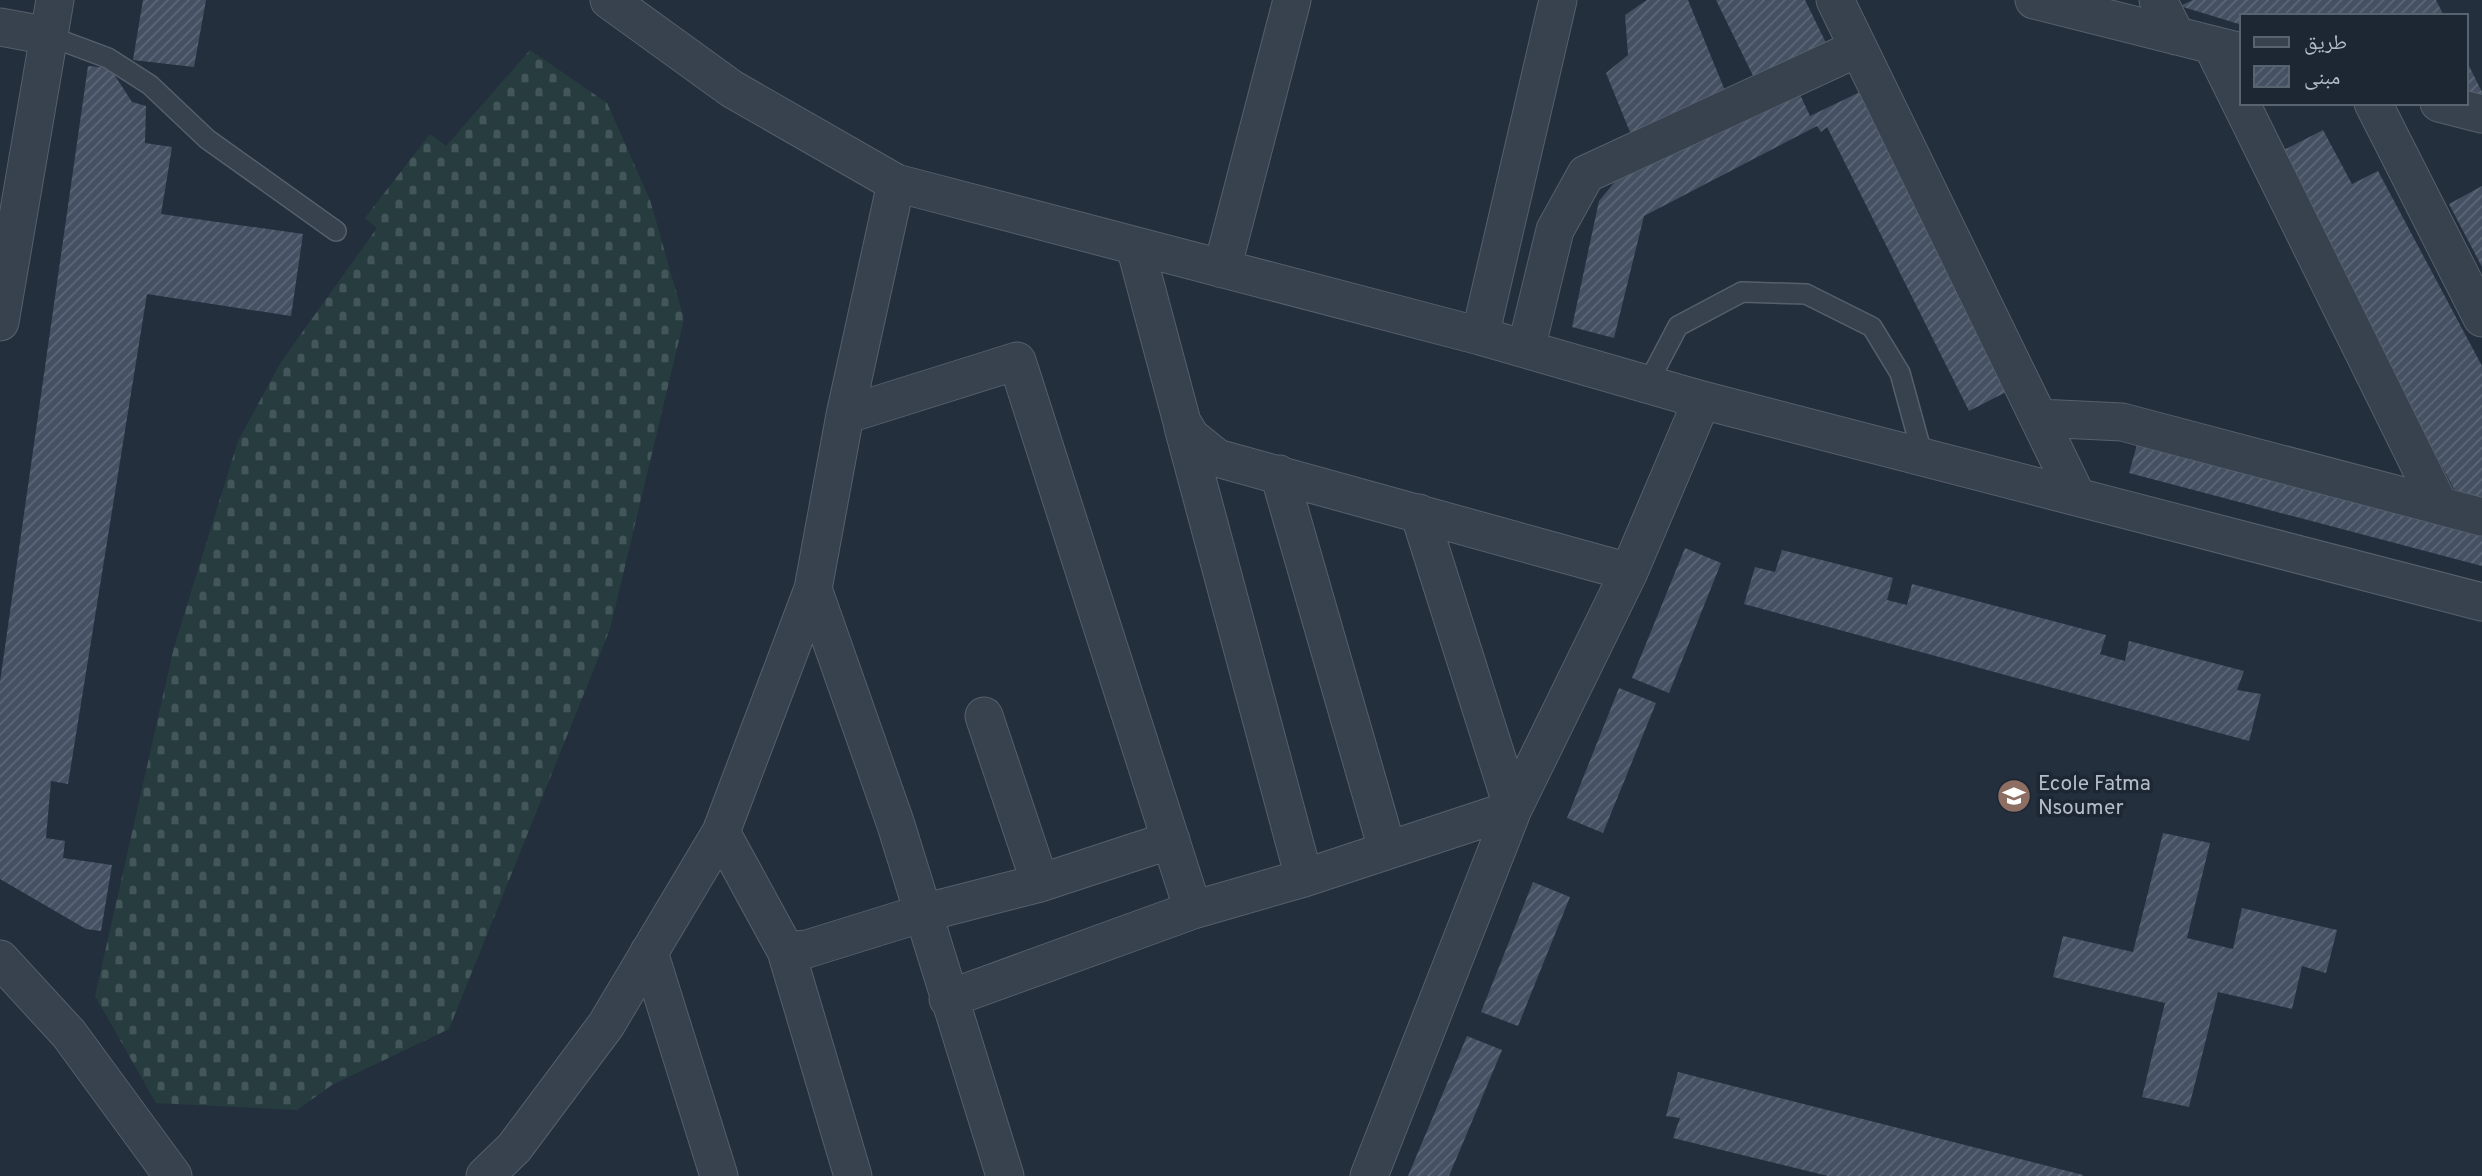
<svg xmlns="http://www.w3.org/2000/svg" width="2482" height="1176" font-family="Overpass,'Noto Naskh Arabic',sans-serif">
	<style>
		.cemetery { fill: url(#cemetery-stones) }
		.building { fill: url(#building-hatch) }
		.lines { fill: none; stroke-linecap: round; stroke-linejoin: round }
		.service-casing { stroke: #565f6c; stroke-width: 22 }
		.minor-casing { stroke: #565f6c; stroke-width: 39 }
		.service { stroke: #38414e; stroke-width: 19 }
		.minor { stroke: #38414e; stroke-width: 37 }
		.labels { text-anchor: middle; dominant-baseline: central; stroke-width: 7; stroke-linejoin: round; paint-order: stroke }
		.poi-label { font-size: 21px; fill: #b4bcc9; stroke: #1d2633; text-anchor: start }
	</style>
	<defs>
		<pattern id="cemetery-stones" width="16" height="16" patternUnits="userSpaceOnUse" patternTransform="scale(1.75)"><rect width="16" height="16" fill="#263c3f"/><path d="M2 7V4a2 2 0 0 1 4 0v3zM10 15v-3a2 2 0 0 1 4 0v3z" fill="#435659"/></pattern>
		<pattern id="building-hatch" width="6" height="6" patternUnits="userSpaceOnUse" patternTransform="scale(1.75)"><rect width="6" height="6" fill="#455162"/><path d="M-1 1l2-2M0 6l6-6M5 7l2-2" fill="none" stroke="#5d6877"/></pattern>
	</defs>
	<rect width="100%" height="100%" fill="#242f3e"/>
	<path class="cemetery" d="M530,50L607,103L650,200L684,319L610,629L449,1029L332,1085L297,1110L156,1103L95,996L174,647L238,441L281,362L377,228L365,218L430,134L446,146Z"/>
	<path class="building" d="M143,0H206L194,67L133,60Z
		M1647,0H1688L1728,98L1632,137L1606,73L1628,55L1625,15Z
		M1716,0H1805L1831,53L1759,88Z
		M2193,0H2436L2444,16H2242V25L2180,6Z
		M2466,60L2482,92V100L2466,95Z
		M88,66L110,68L132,102L146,106L145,143L172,147L161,214L303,234L291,316L147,294L68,784L51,781L46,838L65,841L63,858L112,865L101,931L86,929L0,879V682Z
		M1796,86L1810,116L1860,92L2010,390L1969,411L1827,127L1821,132L1817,126L1644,216L1614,338L1572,327L1599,201L1623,172Z
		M2323,130L2352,184L2378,171L2482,366V500L2454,489L2276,154Z
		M2482,186V267L2449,204Z
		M2140,434L2482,524V566L2129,473Z
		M1685,548L1721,563L1669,693L1632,678Z
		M1782,550L1893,578L1887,600L1907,605L1912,584L2106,635L2100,654L2125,661L2129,641L2244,671L2237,690L2261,694L2249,741L1744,604L1755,567L1775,572Z
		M1619,688L1656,703L1603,833L1567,818Z
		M2163,833L2210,843L2187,938L2233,949L2242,908L2337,930L2326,973L2302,966L2292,1009L2218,992L2189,1107L2142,1097L2165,1003L2053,977L2063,936L2133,952Z
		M1533,882L1570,897L1518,1026L1481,1012Z
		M1467,1036L1502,1050L1449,1176H1408Z
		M1678,1072L2083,1175V1176H1828L1673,1138L1680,1118L1666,1116Z"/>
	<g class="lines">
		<g class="service-casing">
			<path id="service" d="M49,36L108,58L150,85L207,139L336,231
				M1647,385L1678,326L1742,292L1806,294L1872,327L1900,373L1923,457"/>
		</g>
		<g class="minor-casing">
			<path id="minor" d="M609,0L732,89L896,183L1480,336L1702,400L2482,602
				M1835,0L2077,497
				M2034,0L2237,51
				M2158,0L2176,36
				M0,27L49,36
				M2212,45L2439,505
				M2373,103L2482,318
				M2439,103L2482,114
				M1135,246L1182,422L1191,437L1217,458L1629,572
				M1222,269L1292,0
				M0,322L55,0
				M1480,336L1558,0
				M1526,349L1555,230L1586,174L1858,48
				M845,415L1017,361L1193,910L1304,878L1513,809L1419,513
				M2039,418L2122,422L2482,517
				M1183,427L1304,878
				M1279,474L1387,849
				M813,589L895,822L1005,1176
				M984,716L1040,883
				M721,832L786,951L807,949L923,913L1040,883L1171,840
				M786,951L853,1176
				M649,952L719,1176
				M0,959L69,1034L173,1176
				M948,999L1193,910
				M485,1176L514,1148L606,1025L721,832L813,589L845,415L896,183
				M1369,1176L1513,809L1629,572L1702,400"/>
		</g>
		<use href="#service" class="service"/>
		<use href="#minor" class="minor"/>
	</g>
	<defs>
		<g id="school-disc" transform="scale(1.75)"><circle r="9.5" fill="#8d6e63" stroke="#1d2633"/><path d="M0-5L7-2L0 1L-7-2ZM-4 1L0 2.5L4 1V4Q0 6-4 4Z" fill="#fff"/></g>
	</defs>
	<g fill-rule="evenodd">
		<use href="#school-disc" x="2014" y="796"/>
	</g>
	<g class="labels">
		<g class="poi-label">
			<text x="2038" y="784">Ecole Fatma<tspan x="2038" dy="24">Nsoumer</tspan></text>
		</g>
	</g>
	<rect x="2240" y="14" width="228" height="91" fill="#1d2633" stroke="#59626f" stroke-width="2"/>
	<rect x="2254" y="37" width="35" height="10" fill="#38414e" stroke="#59626f" stroke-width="2"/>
	<text x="2304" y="49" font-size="21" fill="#b4bcc9">طريق</text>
	<rect x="2254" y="66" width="35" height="21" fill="url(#building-hatch)" stroke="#59626f" stroke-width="2"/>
	<text x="2304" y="84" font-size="21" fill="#b4bcc9">مبنى</text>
</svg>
